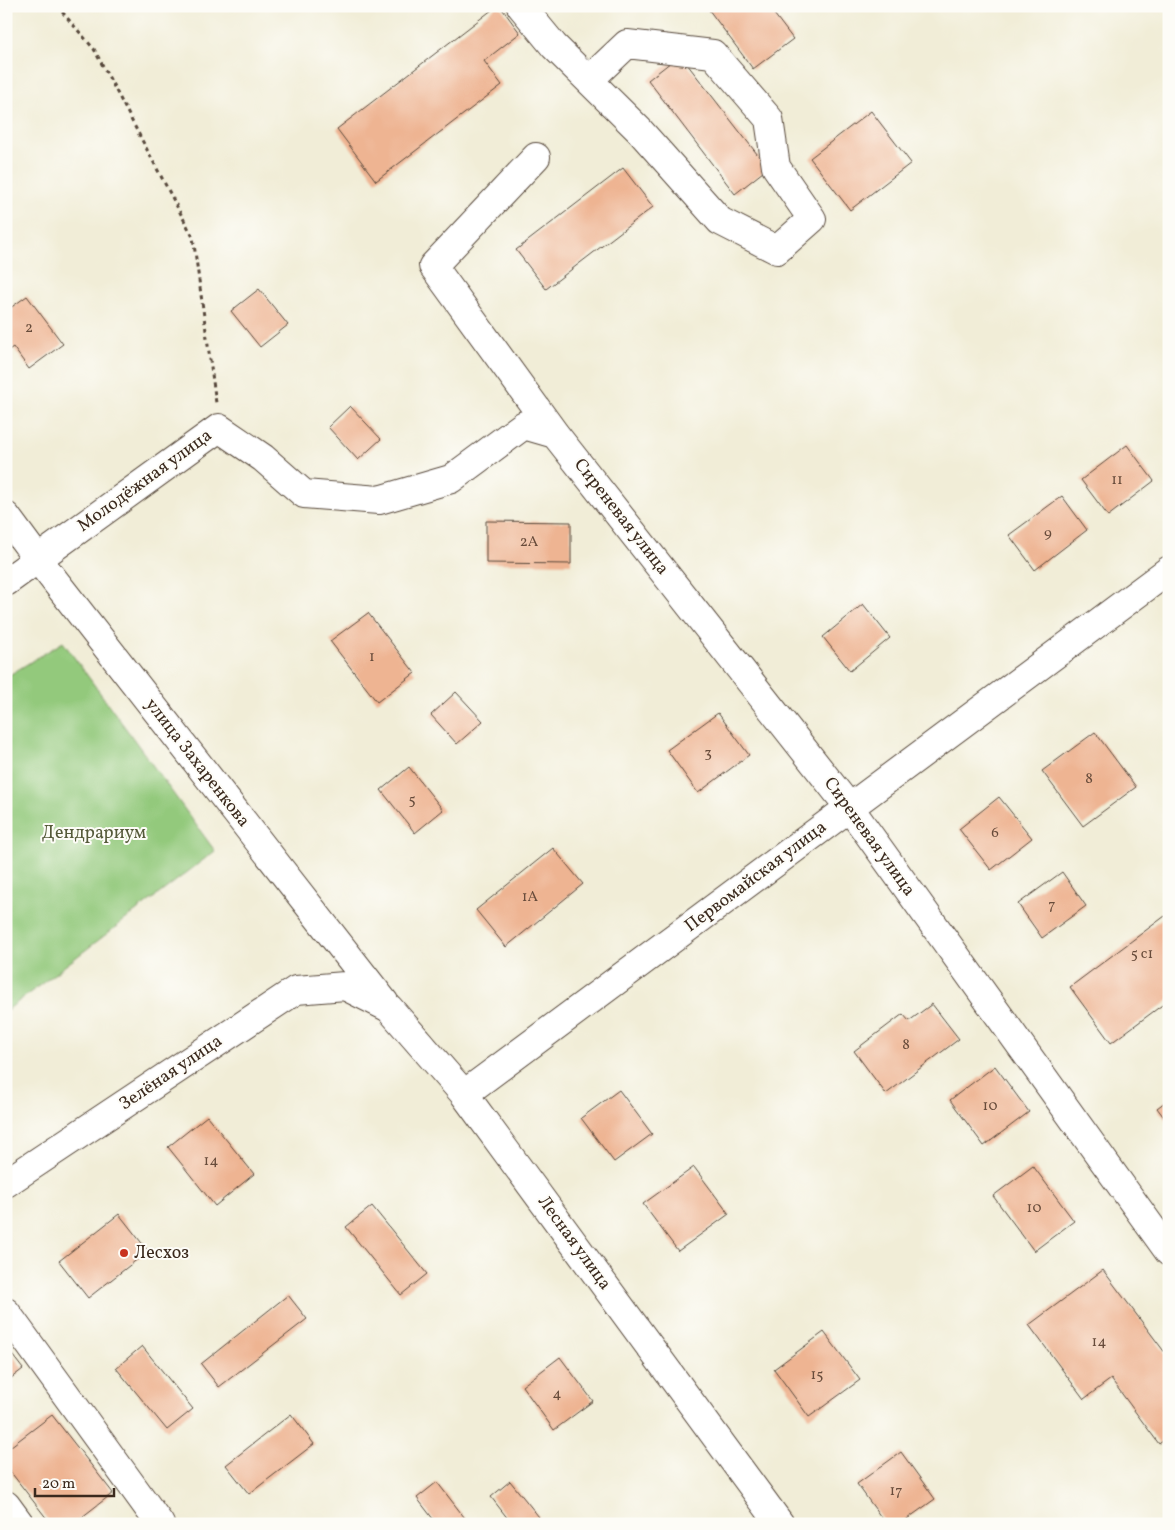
<svg xmlns="http://www.w3.org/2000/svg" width="1175" height="1530" font-family="Vollkorn,serif">
	<style>
		.green { fill: #93c97b; stroke: #677a4c }
		.building { fill: #eeb492 }
		.lines { fill: none; stroke-linecap: round; stroke-linejoin: round }
		.minor-casing { stroke: #56473a; stroke-width: 30 }
		.path { stroke: #56473a; stroke-width: 3; stroke-dasharray: 4 4; stroke-linecap: butt }
		.minor { stroke: #fff; stroke-width: 28 }
		.poi-dot { fill: #c8321e; stroke: #fdfcf7; stroke-width: 2 }
		.labels { text-anchor: middle; dominant-baseline: central; stroke-width: 4; stroke-linejoin: round; paint-order: stroke }
		.number-label { font-size: 15px; fill: #684c3b }
		.street-label { font-size: 18px; fill: #3b2a1e; stroke: #fdfcf7 }
		.park-label { font-size: 18px; fill: #555a3a; stroke: #fdfcf7 }
		.poi-label { font-size: 18px; fill: #3b2a1e; stroke: #fdfcf7; text-anchor: start }
	</style>
	<rect width="100%" height="100%" fill="#fdfcf7"/>
	<filter id="ink" filterUnits="userSpaceOnUse"><feTurbulence type="fractalNoise" baseFrequency=".02" numOctaves="2"/><feDisplacementMap in="SourceGraphic" scale="10" xChannelSelector="R" yChannelSelector="G"/><feConvolveMatrix kernelMatrix="1 2 1 2 8 2 1 2 1" color-interpolation-filters="sRGB"/></filter>
	<filter id="wash" filterUnits="userSpaceOnUse"><feTurbulence type="fractalNoise" baseFrequency=".0096" numOctaves="4" result="noise"/><feDisplacementMap in="SourceGraphic" scale="20" xChannelSelector="R" yChannelSelector="G"/><feGaussianBlur stdDeviation="1.12" result="paint"/><feColorMatrix in="noise" values="0 0 0 0 0 0 0 0 0 0 0 0 0 0 0 0 0 1.4 0 .05"/><feComposite in="paint" operator="in"/></filter>
	<g filter="url(#wash)">
		<rect width="100%" height="100%" fill="#f1edd7"/>
		<path class="green" d="M63,642L215,851L6,1011V677Z"/>
		<g id="blocks">
			<path class="building" d="M497,6H500L520,33L484,61L502,85L376,181L337,129Z
				M706,6H768L793,39L753,69Z
				M680,55L768,168L735,194L648,80Z
				M871,111L911,163L850,210L810,158Z
				M623,168L653,207L546,289L516,250Z
				M259,289L288,325L260,347L231,311Z
				M27,296L63,344L29,369L13,347L6,352V311Z
				M350,406L381,439L358,460L328,427Z
				M1127,445L1154,481L1108,516L1081,480Z
				M1062,496L1087,530L1035,570L1009,535Z
				M486,521L571,522V564L486,563Z
				M863,604L890,638L850,671L823,637Z
				M368,613L415,673L377,702L330,641Z
				M456,692L483,721L457,744L431,715Z
				M718,713L749,755L698,793L667,750Z
				M1095,732L1136,787L1083,826L1042,771Z
				M409,767L443,810L415,833L381,790Z
				M999,797L1032,838L991,870L959,829Z
				M553,848L583,884L506,947L476,910Z
				M1062,872L1086,906L1042,938L1018,904Z
				M1165,916L1169,921V1000L1111,1043L1070,987Z
				M932,1004L959,1039L886,1094L854,1051L903,1014L909,1021Z
				M995,1066L1029,1112L984,1146L950,1100Z
				M619,1090L652,1134L614,1162L581,1118Z
				M1169,1099V1124L1157,1108Z
				M207,1116L254,1174L215,1206L168,1147Z
				M1033,1166L1074,1221L1034,1251L993,1196Z
				M694,1167L729,1214L678,1251L643,1204Z
				M372,1206L427,1274L401,1295L346,1227Z
				M119,1214L148,1251L88,1298L59,1261Z
				M1103,1270L1169,1358V1436L1159,1444L1111,1379L1084,1399L1029,1325Z
				M288,1295L307,1319L219,1387L201,1364Z
				M824,1332L860,1380L809,1417L774,1369Z
				M142,1346L193,1409L167,1430L116,1368Z
				M6,1347L23,1369L6,1382Z
				M560,1357L593,1401L554,1430L522,1386Z
				M291,1414L314,1444L249,1494L226,1465Z
				M52,1415L113,1493L73,1524H51L6,1466V1450Z
				M901,1452L935,1499L900,1524H886L857,1484Z
				M510,1481L539,1517L530,1524H512L491,1497Z
				M437,1482L468,1522L466,1524H437L417,1498Z"/>
		</g>
	</g>
	<g filter="url(#ink)">
		<use href="#blocks" fill-opacity="0" stroke="#56473a" stroke-width="1"/>
		<g class="lines">
			<g class="minor-casing">
				<path id="minor" d="M521,6L554,46L639,130L720,221L777,250L812,219L776,167L769,119L713,54L627,44L589,80
					M536,157L433,266L555,434L849,807L1169,1252
					M6,516L37,558L385,1003
					M6,582L219,428L263,458L304,494L379,500L451,479L524,425L555,434
					M464,1094L1169,570
					M6,1183L296,990L345,986L389,1008L464,1094L780,1524
					M6,1312L160,1524
					M6,1505L20,1524"/>
			</g>
			<path class="path" d="M57,6L94,49L193,237L216,403"/>
			<use href="#minor" class="minor"/>
		</g>
	</g>
	<circle class="poi-dot" cx="124" cy="1253" r="5"/>
	<g class="labels">
		<g class="number-label">
			<text x="29" y="328">2</text>
			<text x="1117" y="480">11</text>
			<text x="1048" y="533">9</text>
			<text x="529" y="542">2А</text>
			<text x="372" y="657">1</text>
			<text x="708" y="753">3</text>
			<text x="1089" y="779">8</text>
			<text x="412" y="800">5</text>
			<text x="995" y="833">6</text>
			<text x="530" y="897">1А</text>
			<text x="1052" y="905">7</text>
			<text x="1142" y="954">5 с1</text>
			<text x="906" y="1045">8</text>
			<text x="990" y="1106">10</text>
			<text x="211" y="1161">14</text>
			<text x="1034" y="1208">10</text>
			<text x="1099" y="1342">14</text>
			<text x="817" y="1375">15</text>
			<text x="557" y="1394">4</text>
			<text x="896" y="1491">17</text>
		</g>
		<g class="street-label">
			<text transform="translate(145 481) rotate(-36)">Молодёжная улица</text>
			<text transform="translate(621 517) rotate(52)">Сиреневая улица</text>
			<text transform="translate(197 763) rotate(52)">улица Захаренкова</text>
			<text transform="translate(869 837) rotate(54)">Сиреневая улица</text>
			<text transform="translate(756 877) rotate(-37)">Первомайская улица</text>
			<text transform="translate(171 1073) rotate(-34)">Зелёная улица</text>
			<text transform="translate(574 1243) rotate(54)">Лесная улица</text>
		</g>
		<g class="park-label">
			<text x="94" y="833">Дендрариум</text>
		</g>
		<g class="poi-label">
			<text x="134" y="1253">Лесхоз</text>
		</g>
	</g>
	<rect width="1175" height="1530" fill="none" stroke="#fdfcf7" stroke-width="25"/>
	<path d="M35 1488v8h79v-8" fill="none" stroke="#3b2a1e" stroke-width="2.5"/>
	<text x="42" y="1488" font-size="15" fill="#3b2a1e" stroke="#fdfcf7" stroke-width="4" paint-order="stroke">20 m</text>
</svg>
